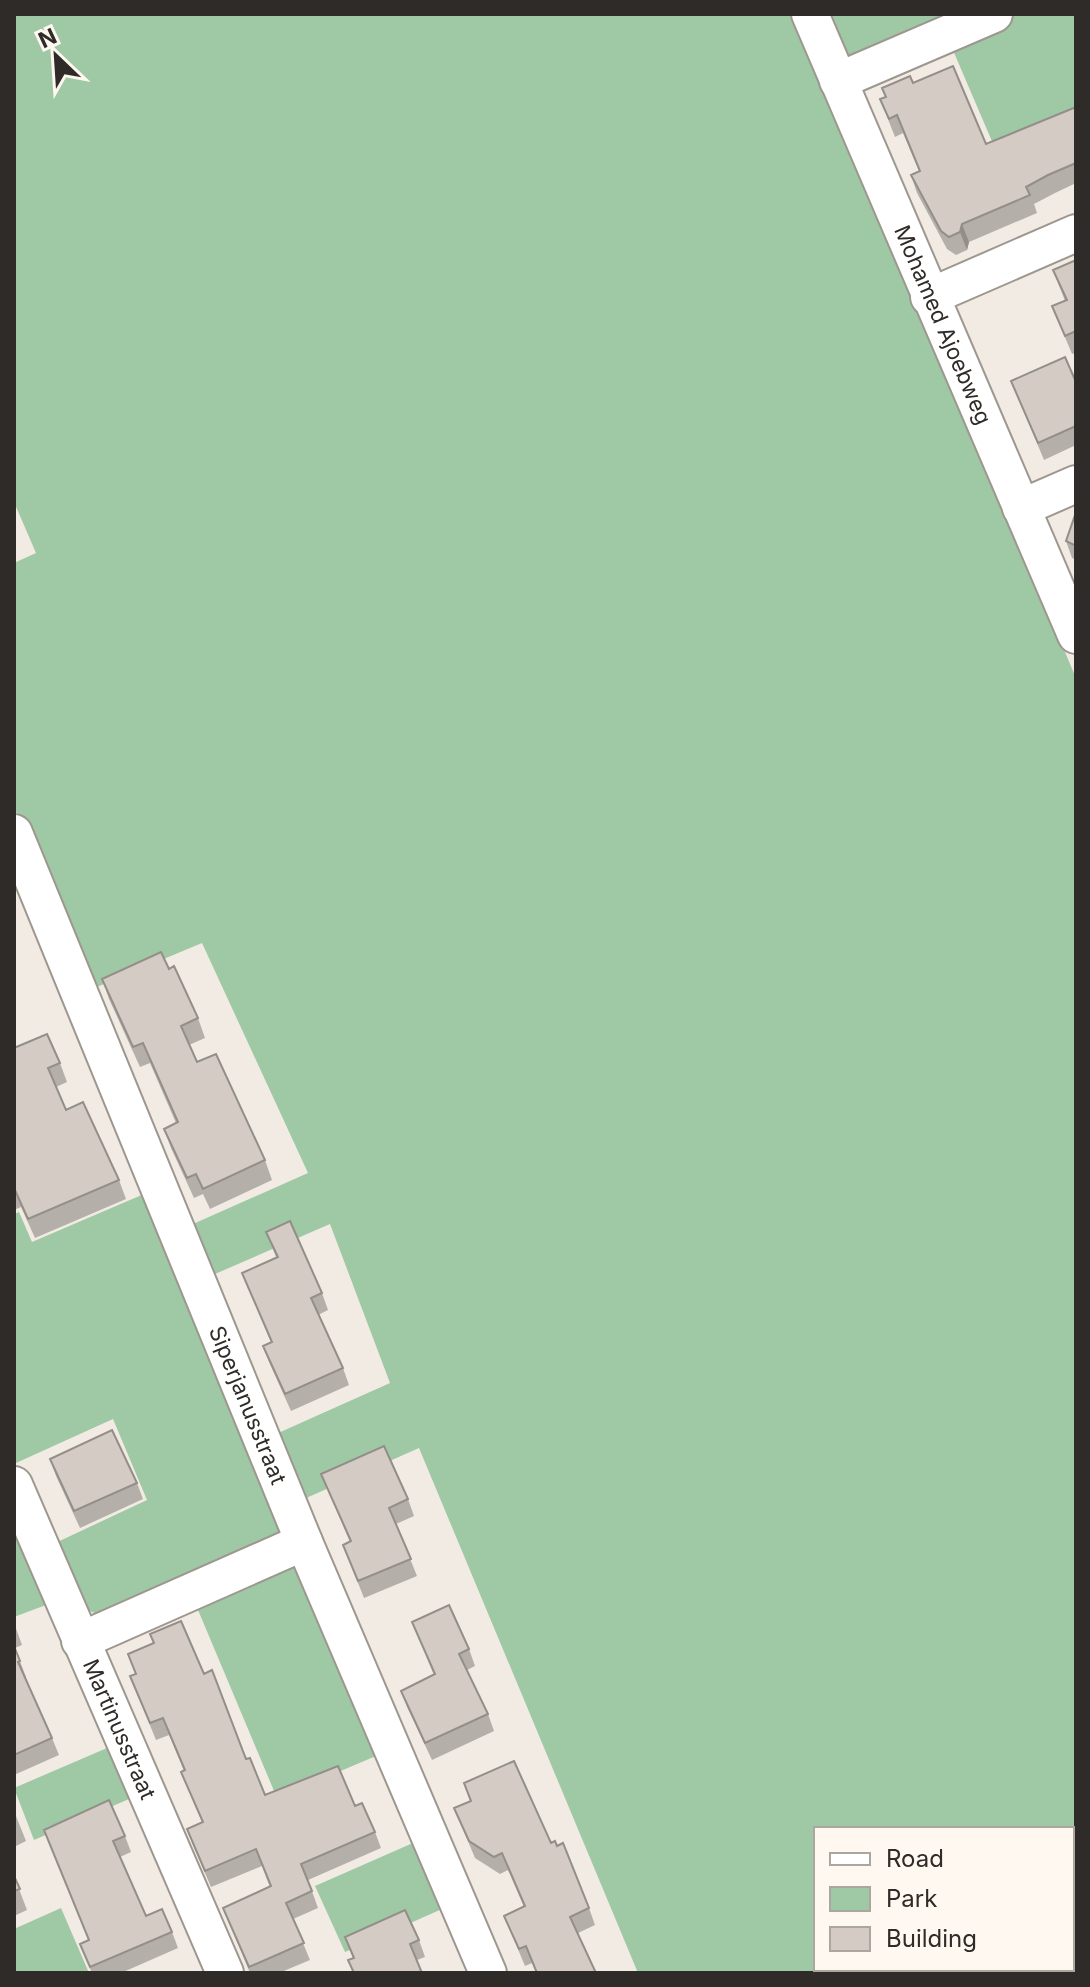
<svg xmlns="http://www.w3.org/2000/svg" width="1090" height="1987" font-family="Inter,sans-serif">
	<style>
		.green { fill: #9fc8a4; fill-rule: evenodd }
		.lines { fill: none; stroke-linecap: round; stroke-linejoin: round }
		.minor-casing { stroke: #9d978f; stroke-width: 40 }
		.minor { stroke: #fff; stroke-width: 36 }
		.wall { fill: #b5afa9 }
		.shaded-wall { fill: #948e89 }
		.building { fill: #d3cbc4; stroke: #948e89; stroke-width: 2 }
		.labels { text-anchor: middle; dominant-baseline: central; stroke-width: 6; stroke-linejoin: round; paint-order: stroke }
		.street-label { font-size: 22px; fill: #2e2b28; stroke: #fff8f0 }
	</style>
	<rect width="100%" height="100%" fill="#f2ebe3"/>
	<path class="green" d="M14,14H794L1076,678V1973H638L419,1448L304,1499L276,1434L390,1383L330,1224L215,1274L193,1224L308,1173L202,943L92,989L14,807V563L36,553L14,502ZM816,1829H1072V1969H816Z
		M822,14H979L854,68Z
		M1012,14H1076V111L994,146L949,41Z
		M151,1191L282,1506L281,1539L97,1614L85,1609L51,1545L147,1500L113,1419L16,1463L14,1214L19,1212L32,1242Z
		M14,1492L62,1599L14,1617Z
		M279,1561L296,1566L383,1753L277,1798L193,1598Z
		M114,1745L136,1796L34,1840L14,1788Z
		M422,1839L451,1905L345,1952L315,1886Z
		M61,1908L89,1973H14V1929Z"/>
	<g class="lines">
		<g class="minor-casing">
			<g id="minor">
				<path id="s1" d="M810,14L1076,635"/>
				<path d="M838,81L994,14"/>
				<path d="M929,297L1076,233"/>
				<path d="M1021,508L1076,484"/>
				<path id="s2" d="M14,833L304,1542L488,1973"/>
				<path id="s3" d="M14,1485L225,1973"/>
				<path d="M80,1641L304,1542"/>
			</g>
		</g>
		<use href="#minor" class="minor"/>
	</g>
	<path class="wall" d="M913,83L986,144L1076,107V183L1055,193L1034,204L1037,213L969,242L967,250L956,255L947,249L917,193L911,175L919,171L903,133L895,137L880,99Z
		M1076,260V353L1072,354L1052,306L1065,301L1053,270Z
		M1011,381L1076,382V445L1044,460Z
		M1076,515V560L1072,558L1066,541Z
		M169,969L198,1018L205,1038L189,1045L197,1062L265,1160L272,1180L210,1209L203,1194L194,1198L171,1148L164,1129L176,1123L150,1063L140,1067L109,999L102,979Z
		M14,1048L60,1063L67,1082L56,1087L66,1110L119,1180L126,1199L35,1238L21,1207L14,1210Z
		M266,1232L322,1293L328,1310L318,1315L343,1368L349,1385L291,1411L269,1362L263,1346L271,1342L242,1273L276,1257Z
		M50,1459L137,1483L143,1499L80,1528L56,1476Z
		M321,1474L408,1499L414,1516L396,1524L417,1576L364,1598L343,1545L350,1542Z
		M412,1622L469,1649L475,1666L467,1670L488,1714L494,1731L432,1760L407,1707L401,1691L434,1675Z
		M14,1623L22,1645L15,1648L26,1677L25,1678L52,1738L59,1755L14,1775Z
		M150,1634L204,1674L265,1795L355,1806L375,1832L381,1848L308,1880L318,1908L293,1919L310,1960L279,1973H250L223,1908L270,1887L262,1866L211,1887L193,1845L187,1829L202,1822L181,1772L184,1771L169,1735L156,1740L130,1676L135,1674L128,1654L153,1643Z
		M464,1783L551,1843L589,1908L595,1925L578,1933L596,1973H536L532,1963L525,1966L504,1916L524,1907L508,1870L500,1874L475,1858L454,1808L470,1801Z
		M14,1811L26,1841L14,1847Z
		M44,1830L125,1836L131,1852L120,1857L146,1916L172,1932L178,1948L121,1973H92L80,1944L89,1941Z
		M14,1876L27,1910L14,1916Z
		M345,1937L419,1940L425,1957L417,1960L422,1973H353L348,1960L353,1958Z"/>
	<path class="shaded-wall" d="M962,224L969,242L967,250L960,232Z"/>
	<path class="building" d="M953,66L986,144L1076,107V163L1048,175L1026,187L1030,195L962,224L960,232L949,237L941,231L911,175L920,171L897,115L889,119L880,99L886,97L882,88L910,76L913,83Z
		M1076,260V331L1065,336L1052,306L1067,300L1053,270Z
		M1065,357L1076,382V426L1038,443L1011,381Z
		M1075,515H1076V546L1066,541Z
		M161,952L169,969L174,966L198,1018L181,1026L197,1062L216,1054L265,1160L203,1189L196,1174L187,1178L164,1129L178,1122L143,1043L133,1047L102,979Z
		M47,1034L60,1063L48,1068L66,1110L83,1102L119,1180L28,1219L14,1188V1048Z
		M290,1221L322,1293L311,1298L343,1368L285,1394L263,1346L272,1342L242,1273L278,1257L266,1232Z
		M112,1430L137,1483L74,1511L50,1459Z
		M384,1446L408,1499L389,1508L411,1559L358,1581L343,1545L351,1541L321,1474Z
		M449,1605L469,1649L459,1654L488,1714L425,1743L401,1691L435,1674L412,1622Z
		M181,1621L204,1674L212,1670L246,1759L250,1758L265,1795L338,1766L355,1806L362,1803L375,1832L301,1864L312,1891L286,1903L304,1943L249,1967L223,1908L271,1886L256,1849L205,1871L187,1829L203,1822L181,1772L185,1770L163,1718L150,1723L130,1676L136,1674L128,1654L154,1643L150,1634Z
		M14,1646L20,1661L18,1662L52,1738L14,1755Z
		M514,1761L551,1843L555,1841L557,1846L563,1843L589,1908L570,1917L596,1973H537L526,1946L519,1949L504,1916L525,1906L502,1853L494,1857L469,1841L454,1808L471,1801L464,1783Z
		M109,1800L125,1836L113,1841L146,1916L162,1909L172,1932L90,1967L80,1944L89,1940L44,1830Z
		M14,1876L20,1889L14,1891Z
		M405,1910L419,1940L410,1944L422,1973H354L348,1960L354,1958L345,1937Z"/>
	<g class="labels">
		<g class="street-label">
			<text stroke="none"><textPath href="#s1" startOffset="338">Mohamed Ajoebweg</textPath></text>
			<text stroke="none"><textPath href="#s2" startOffset="618">Siperjanusstraat</textPath></text>
			<text stroke="none"><textPath href="#s3" startOffset="266">Martinusstraat</textPath></text>
		</g>
	</g>
	<rect width="1090" height="1987" fill="none" stroke="#2e2b28" stroke-width="32"/>
	<rect x="814" y="1827" width="260" height="144" fill="#fff8f0" stroke="#aba6a0" stroke-width="2"/>
	<rect x="830" y="1853" width="40" height="12" fill="#ffffff" stroke="#aba6a0" stroke-width="2"/>
	<text x="886" y="1867" font-size="24" fill="#2e2b28">Road</text>
	<rect x="830" y="1887" width="40" height="24" fill="#9fc8a4" stroke="#aba6a0" stroke-width="2"/>
	<text x="886" y="1907" font-size="24" fill="#2e2b28">Park</text>
	<rect x="830" y="1927" width="40" height="24" fill="#d3cbc4" stroke="#aba6a0" stroke-width="2"/>
	<text x="886" y="1947" font-size="24" fill="#2e2b28">Building</text>
	<g transform="translate(56 56) rotate(335)" stroke="#fff8f0" stroke-width="6" paint-order="stroke">
	<path d="M0-6L14 30L0 20L-14 30Z" fill="#2e2b28"/>
	<text y="-12" font-size="22" font-weight="bold" text-anchor="middle" fill="#2e2b28">N</text>
	</g>
</svg>
